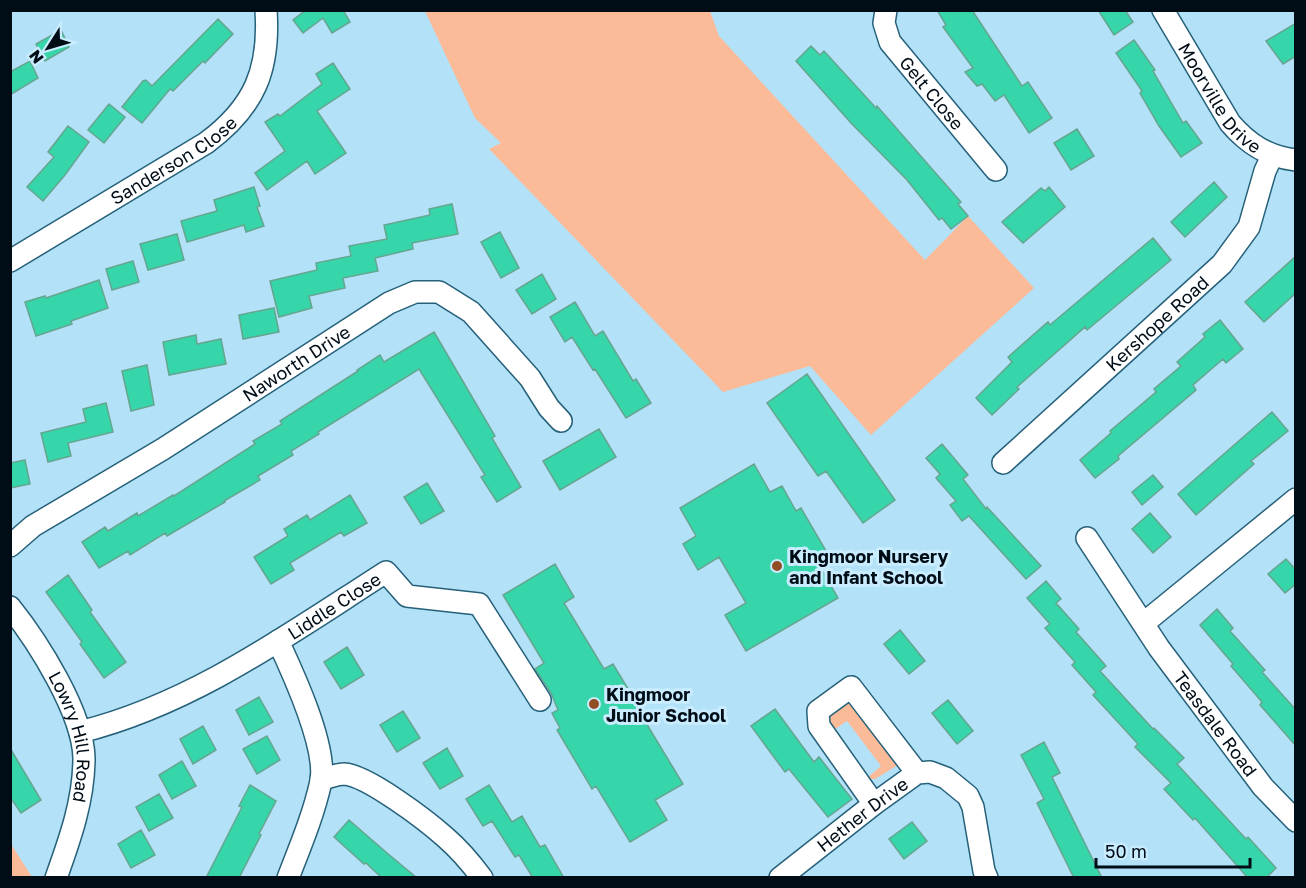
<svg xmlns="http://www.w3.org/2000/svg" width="1306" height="888" font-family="'Golos Text',sans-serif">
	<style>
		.green { fill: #fbbb98 }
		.building { fill: #36d5aa; stroke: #66a58f; stroke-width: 1.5 }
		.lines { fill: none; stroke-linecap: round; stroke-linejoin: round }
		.minor-casing { stroke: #26617a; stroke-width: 24 }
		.minor { stroke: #fff; stroke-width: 21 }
		.poi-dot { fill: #924d22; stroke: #c9ecfe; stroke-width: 2 }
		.labels { text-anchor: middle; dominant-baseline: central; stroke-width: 6; stroke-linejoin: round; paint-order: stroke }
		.street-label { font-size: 18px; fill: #000d17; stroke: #c9ecfe }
		.poi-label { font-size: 18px; font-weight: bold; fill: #000d17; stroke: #c9ecfe; text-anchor: start }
	</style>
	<rect width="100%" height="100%" fill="#b2e1f8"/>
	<path class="green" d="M425,11H710L719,36L925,260L968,216L1034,288L871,435L810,366L723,392L489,149L501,143L475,118Z
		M849,703L861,708L898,765L875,779H866L881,766L847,721L831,732L828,716L835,706Z
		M10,844H11L32,877H11Z"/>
	<path class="building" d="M306,10H343L350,22L332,33L323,18L303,33L293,20Z
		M937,10H972L1022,86L1028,82L1052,118L1029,133L1004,95L995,101L982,84L977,86L965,72L973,68L943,27L946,25Z
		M1098,10H1125L1133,22L1114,35Z
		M218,19L233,34L205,63L203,61L173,91L170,89L142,123L122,107L143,81L146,80L152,86Z
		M1296,23V56L1283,64L1266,41Z
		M61,30L69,47L45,61L36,44Z
		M1134,40L1155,70L1153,71L1183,123L1186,121L1202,143L1181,157L1159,126L1140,93L1142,91L1116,53Z
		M811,46L820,55L824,51L876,108L877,106L961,202L958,204L968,216L951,229L942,218L939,220L907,180L851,123L796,61Z
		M30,61L38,78L10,95V72Z
		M333,63L350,89L317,111L346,153L315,174L307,161L267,190L255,173L285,151L265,122L278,114L280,116L322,84L316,74Z
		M109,104L125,117L104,143L88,130Z
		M68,126L89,142L65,175L43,201L27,187L54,157L48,152Z
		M1077,129L1094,156L1071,170L1054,143Z
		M1214,182L1227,197L1185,237L1171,222Z
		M254,187L260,206L257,207L264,226L246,232L244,225L187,242L181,221L217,211L214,200Z
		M1049,187L1065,207L1023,243L1002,222L1041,188L1045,191Z
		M452,204L458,234L412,243L413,249L375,258L378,271L343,278L345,288L309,296L312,308L279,317L270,281L317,270L316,263L351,256L349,246L387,239L384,225L430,215L429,209Z
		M500,232L519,268L501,278L481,242Z
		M177,234L184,260L148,270L140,244Z
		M1153,238L1171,260L1087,330L1085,327L1017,387L1019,389L992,415L976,398L1012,362L1008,357L1048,322L1050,325Z
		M1296,256V293L1264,322L1245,302Z
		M133,261L139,282L112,290L106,269Z
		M542,274L556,299L532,314L516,290Z
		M99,280L108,308L71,321L72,324L36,336L25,302L45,296L46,298Z
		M575,302L595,336L603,331L633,381L636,379L651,403L626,418L595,369L593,370L572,337L565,342L550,317Z
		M274,308L279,332L243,339L239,315Z
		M1220,320L1243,349L1226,363L1223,359L1193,385L1196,390L1118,456L1119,459L1095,478L1080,460L1111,433L1110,431L1156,392L1154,389L1181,366L1177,362L1205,337L1203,334Z
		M434,332L495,436L492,438L521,487L497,502L481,477L485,475L419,369L318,432L319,434L291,451L293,455L258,476L260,480L224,501L225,502L167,536L165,533L130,555L128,551L99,568L82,542L105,527L108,531L137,513L138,516L173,495L174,496L255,444L253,441L282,424L280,421L358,371L357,370L380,355L384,362Z
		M196,335L197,344L221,339L226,364L169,375L163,342Z
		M147,365L154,405L131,411L122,371Z
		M807,374L895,500L863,523L826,471L818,476L767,403Z
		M106,403L113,432L68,443L71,456L48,462L41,433L86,422L83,409Z
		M1272,412L1288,431L1251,461L1254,464L1196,515L1178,494Z
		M599,429L616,457L560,490L543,461Z
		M942,444L968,475L963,479L986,509L987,507L1041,566L1026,579L969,516L962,521L950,505L956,501L936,478L940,474L926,458Z
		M25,460L30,484L10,488V463Z
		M754,464L770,492L782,486L796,511L801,508L829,556L818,563L838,598L746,651L725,615L746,603L719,557L698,570L683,544L696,536L680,508Z
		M1153,475L1163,487L1142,505L1132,492Z
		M427,483L444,511L421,524L404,497Z
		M350,495L367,523L344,536L341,532L290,563L294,570L271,584L254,557L288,536L284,529L307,515L310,520Z
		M1150,513L1171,537L1153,553L1132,529Z
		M1286,559L1296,570V584L1285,593L1268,574Z
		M555,564L574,597L564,603L604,669L613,664L636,702L634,703L683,784L655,800L667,820L630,842L596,786L592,789L557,730L560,728L552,713L558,710L551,693L535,669L544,663L503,595Z
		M68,575L92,610L90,612L126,662L104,678L80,644L82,642L46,592Z
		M1046,581L1061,599L1056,603L1079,629L1076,632L1106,666L1100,671L1153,729L1154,728L1184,758L1177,764L1246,839L1248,837L1276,868L1266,878H1248L1195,818L1193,820L1164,789L1171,783L1135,747L1138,744L1093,695L1096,692L1072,665L1075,662L1045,628L1050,624L1027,598Z
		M1217,609L1233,628L1230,631L1265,670L1262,672L1296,710V746L1260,705L1262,702L1231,666L1233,664L1200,625Z
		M900,630L925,661L909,674L884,644Z
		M347,647L364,675L341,689L324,662Z
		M259,697L273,722L249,735L236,710Z
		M948,700L973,731L957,744L932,713Z
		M775,709L814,762L819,757L852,799L828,817L789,769L785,772L751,726Z
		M403,711L420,738L397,752L380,725Z
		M203,726L216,750L193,764L180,739Z
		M267,736L280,760L257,774L243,749Z
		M1044,742L1060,773L1052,777L1102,878H1074L1037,803L1044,799L1021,755Z
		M10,748L41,800L21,813L10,797Z
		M447,748L463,776L440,789L423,763Z
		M182,761L196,786L172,799L159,775Z
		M250,785L276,801L259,834L261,835L239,878H206L242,807L239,806Z
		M489,785L512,822L522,816L540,847L545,845L564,878H533L519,855L515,857L492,821L483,826L466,799Z
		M159,794L173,818L149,831L136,807Z
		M349,820L387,853L417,878H382L366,863L364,864L334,837Z
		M912,822L927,841L904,859L889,839Z
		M141,830L155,855L131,868L118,844Z"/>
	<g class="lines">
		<g class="minor-casing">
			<g id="minor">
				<path id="s1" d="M886,10L884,23L890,42L996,170"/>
				<path id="s2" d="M1163,10L1230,123C1248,144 1268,157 1296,160"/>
				<path id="s3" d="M10,261L206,143C255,107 270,69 266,10"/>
				<path id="s4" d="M1003,463L1222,264L1249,227L1265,171L1272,156"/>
				<path id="s5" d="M1087,538L1159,648L1263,787L1296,821"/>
				<path id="s6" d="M10,546L33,526L163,449L389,303L415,292H439L471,312L530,378L549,408L561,421"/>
				<path id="s7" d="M10,607C38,642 83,713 84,758C84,800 70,839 56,878"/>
				<path d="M1144,623L1296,499"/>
				<path d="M278,641C293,673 327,746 321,781C314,814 300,847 288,878"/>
				<path id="s8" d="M80,732C193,704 289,634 386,572L407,596L479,604L540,700"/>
				<path d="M321,779C328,778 337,774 344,774C367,775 427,821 445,837C459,849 471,863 482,878"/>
				<path d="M874,804L819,726L818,711L851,687L917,773"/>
				<path id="s9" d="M780,878L874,804L917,773L930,772L946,778L968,796L973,807L984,871L987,878"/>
			</g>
		</g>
		<use href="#minor" class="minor"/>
	</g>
	<g class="poi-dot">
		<circle cx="777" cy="566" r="6"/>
		<circle cx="594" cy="704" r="6"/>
	</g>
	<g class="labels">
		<g class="street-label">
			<text stroke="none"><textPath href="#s1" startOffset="99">Gelt Close</textPath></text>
			<text stroke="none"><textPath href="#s2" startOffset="105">Moorville Drive</textPath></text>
			<text stroke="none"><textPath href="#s3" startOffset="192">Sanderson Close</textPath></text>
			<text stroke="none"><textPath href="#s4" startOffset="208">Kershope Road</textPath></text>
			<text stroke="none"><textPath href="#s6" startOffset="340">Naworth Drive</textPath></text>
			<text stroke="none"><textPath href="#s8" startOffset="285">Liddle Close</textPath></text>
			<text stroke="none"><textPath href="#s5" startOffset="226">Teasdale Road</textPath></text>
			<text stroke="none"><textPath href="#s7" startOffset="147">Lowry Hill Road</textPath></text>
			<text stroke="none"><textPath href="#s9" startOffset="104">Hether Drive</textPath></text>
		</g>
		<g class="poi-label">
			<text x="789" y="556">Kingmoor Nursery<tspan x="789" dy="21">and Infant School</tspan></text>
			<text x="606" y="694">Kingmoor<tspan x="606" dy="21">Junior School</tspan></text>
		</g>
	</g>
	<rect width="1306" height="888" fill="none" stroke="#000d17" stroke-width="24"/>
	<g transform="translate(48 48) rotate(233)" stroke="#c9ecfe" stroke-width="4.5" paint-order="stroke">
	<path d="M0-4.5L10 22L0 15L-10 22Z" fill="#000d17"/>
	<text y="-9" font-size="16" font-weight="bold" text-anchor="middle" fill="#000d17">N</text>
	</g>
	<path d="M1096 858v9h154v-9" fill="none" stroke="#000d17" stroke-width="3"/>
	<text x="1105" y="858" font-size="18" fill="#000d17" stroke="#c9ecfe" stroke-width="4.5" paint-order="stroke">50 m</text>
</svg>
